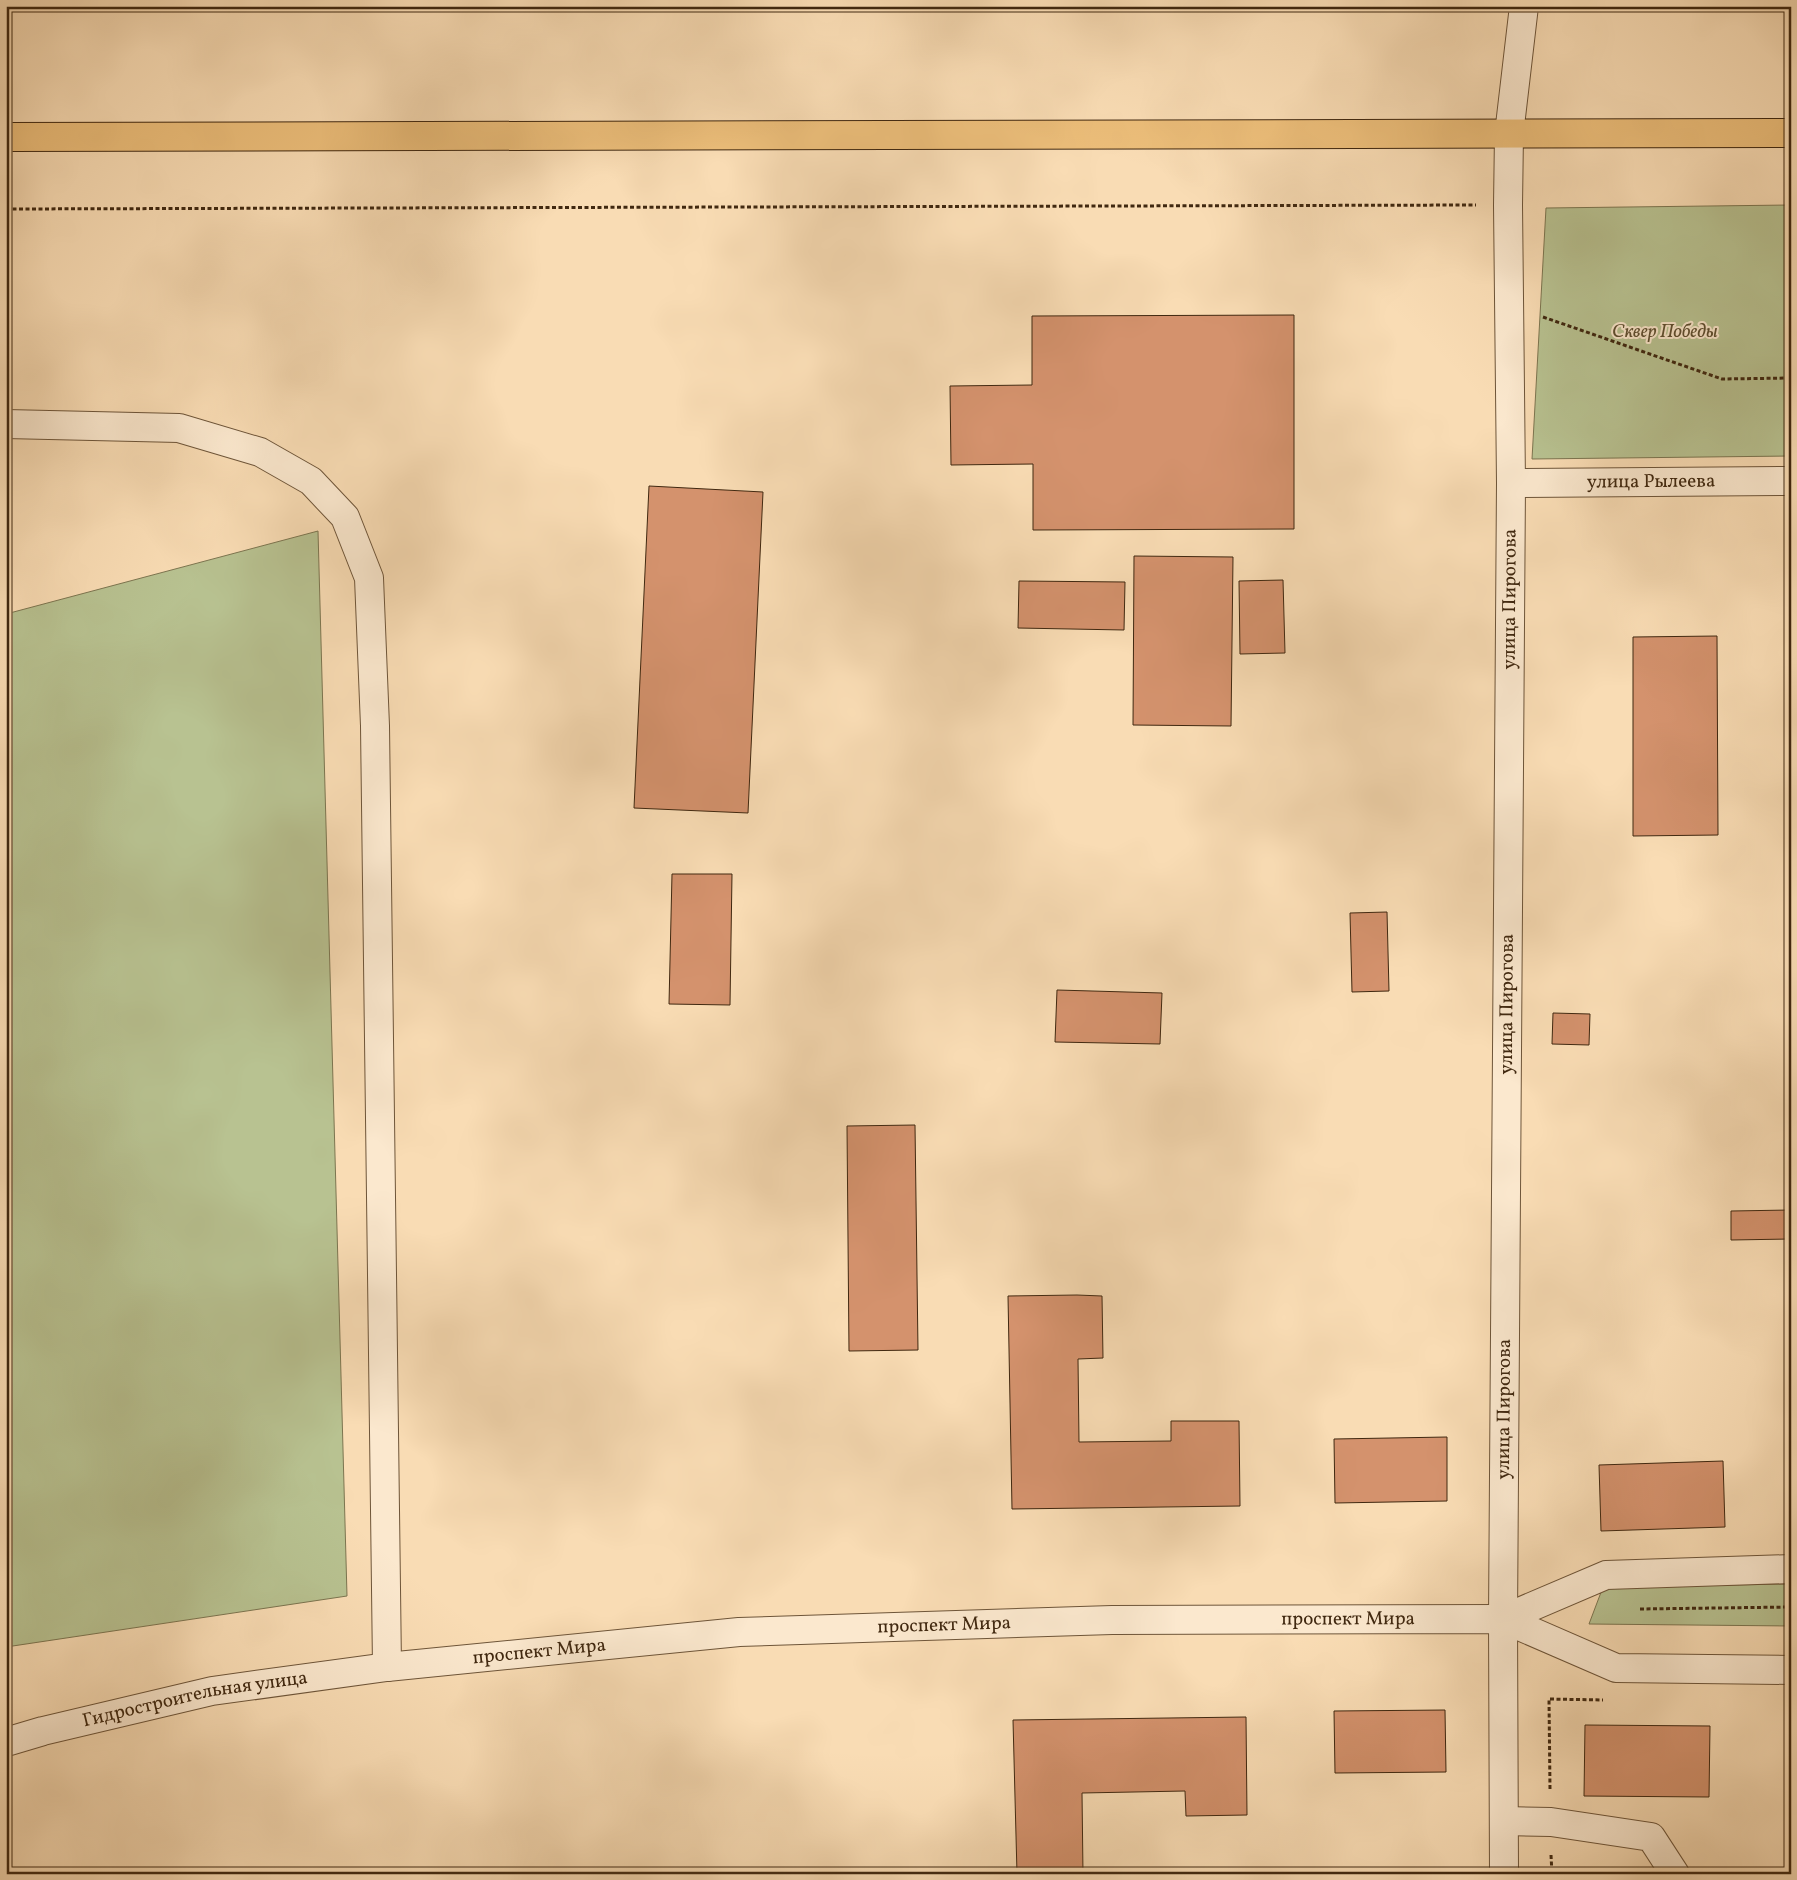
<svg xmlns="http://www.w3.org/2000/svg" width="1797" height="1880" font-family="Vollkorn,serif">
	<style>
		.green { fill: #b8c291; stroke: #7c7550 }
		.building { fill: #d4926d; stroke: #402810 }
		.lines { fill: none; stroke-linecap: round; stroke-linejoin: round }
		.minor-casing { stroke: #6e5539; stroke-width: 30 }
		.major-casing { stroke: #402810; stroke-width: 30 }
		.path { stroke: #402810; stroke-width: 3; stroke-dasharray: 4 2.5; stroke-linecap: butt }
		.minor { stroke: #fbe8ce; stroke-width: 28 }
		.major { stroke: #ecbe7a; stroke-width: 28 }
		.labels { text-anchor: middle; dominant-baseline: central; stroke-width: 4; stroke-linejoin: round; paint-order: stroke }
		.park-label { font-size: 19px; font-style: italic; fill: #5e4e30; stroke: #fbe8ce }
		.street-label { font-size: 19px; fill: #402810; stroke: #fbe8ce }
	</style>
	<rect width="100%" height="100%" fill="#f9dcb4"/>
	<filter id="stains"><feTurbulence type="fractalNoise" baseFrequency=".004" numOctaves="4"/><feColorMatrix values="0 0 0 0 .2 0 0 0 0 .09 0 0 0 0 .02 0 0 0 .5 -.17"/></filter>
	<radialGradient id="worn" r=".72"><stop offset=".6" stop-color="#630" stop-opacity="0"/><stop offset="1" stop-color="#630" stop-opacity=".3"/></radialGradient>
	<path class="green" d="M1791,205V456L1532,459L1546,208Z
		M318,531L347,1596L6,1647V614Z
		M1791,1584V1626L1589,1624L1603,1587Z"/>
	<path class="building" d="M1294,315V529L1033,530V464L951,465L950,386L1032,385V316Z
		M649,486L763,492L748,813L634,808Z
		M1134,556L1233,557L1231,726L1133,725Z
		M1283,580L1285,653L1240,654L1239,581Z
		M1019,581L1125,582L1124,630L1018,628Z
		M1717,636L1718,835L1633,836V637Z
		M672,874H732L730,1005L669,1004Z
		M1387,912L1389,991L1352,992L1350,913Z
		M1057,990L1162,993L1160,1044L1055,1042Z
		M1553,1013L1590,1014L1589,1045L1552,1044Z
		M915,1125L918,1350L849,1351L847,1126Z
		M1791,1210V1239L1731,1240V1211Z
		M1077,1295L1102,1296L1103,1358L1078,1359L1079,1442L1171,1441V1421H1239L1240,1506L1012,1509L1008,1296Z
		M1447,1437V1501L1335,1503L1334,1439Z
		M1723,1461L1725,1527L1601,1531L1599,1465Z
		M1445,1710L1446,1772L1335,1773L1334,1711Z
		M1246,1717L1247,1815L1186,1816L1185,1791L1082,1793L1083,1874H1017L1013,1720Z
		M1585,1725L1710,1726L1709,1797L1584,1796Z"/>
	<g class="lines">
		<g class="minor-casing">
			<g id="minor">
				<path d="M6,424L179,428L260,452L311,481L345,517L369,578L375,726L387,1667"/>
				<path id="s1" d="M1511,483L1791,481"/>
				<path d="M1503,1619L1606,1575L1791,1569"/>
				<path id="s2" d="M6,1742L43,1731L212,1691L387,1667L739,1632L1112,1620L1503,1619L1616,1668L1791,1670"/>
				<path d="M1504,1821L1551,1822L1651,1837L1675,1874"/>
				<path id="s3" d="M1504,1874L1503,1619L1511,483L1508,205L1509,134L1524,6"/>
			</g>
		</g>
		<g class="major-casing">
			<path id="major" d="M6,137L1791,133"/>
		</g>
		<path class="path" d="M6,209L1476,205
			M1543,317L1722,379L1791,378
			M1640,1609L1791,1607
			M1550,1789L1549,1699L1603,1700
			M1551,1855L1552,1874"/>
		<use href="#minor" class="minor"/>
		<use href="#major" class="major"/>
	</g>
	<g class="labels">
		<g class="park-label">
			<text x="1665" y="332">Сквер Победы</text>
		</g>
		<g class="street-label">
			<text stroke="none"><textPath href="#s1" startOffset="140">улица Рылеева</textPath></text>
			<text stroke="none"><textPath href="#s3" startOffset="1275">улица Пирогова</textPath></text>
			<text stroke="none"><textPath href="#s3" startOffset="870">улица Пирогова</textPath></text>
			<text stroke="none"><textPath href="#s3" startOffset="465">улица Пирогова</textPath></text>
			<text stroke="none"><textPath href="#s2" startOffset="1352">проспект Мира</textPath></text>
			<text stroke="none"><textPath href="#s2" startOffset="948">проспект Мира</textPath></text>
			<text stroke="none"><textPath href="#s2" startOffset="542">проспект Мира</textPath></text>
			<text stroke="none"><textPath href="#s2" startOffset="194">Гидростроительная улица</textPath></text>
		</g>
	</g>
	<rect width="1797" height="1880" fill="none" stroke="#f9dcb4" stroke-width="25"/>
	<rect x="8" y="8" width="1782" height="1865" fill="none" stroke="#402810" stroke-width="2.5"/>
	<rect x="12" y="12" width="1772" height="1855" fill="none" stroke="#402810"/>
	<rect width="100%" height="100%" filter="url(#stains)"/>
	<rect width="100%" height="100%" fill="url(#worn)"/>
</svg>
